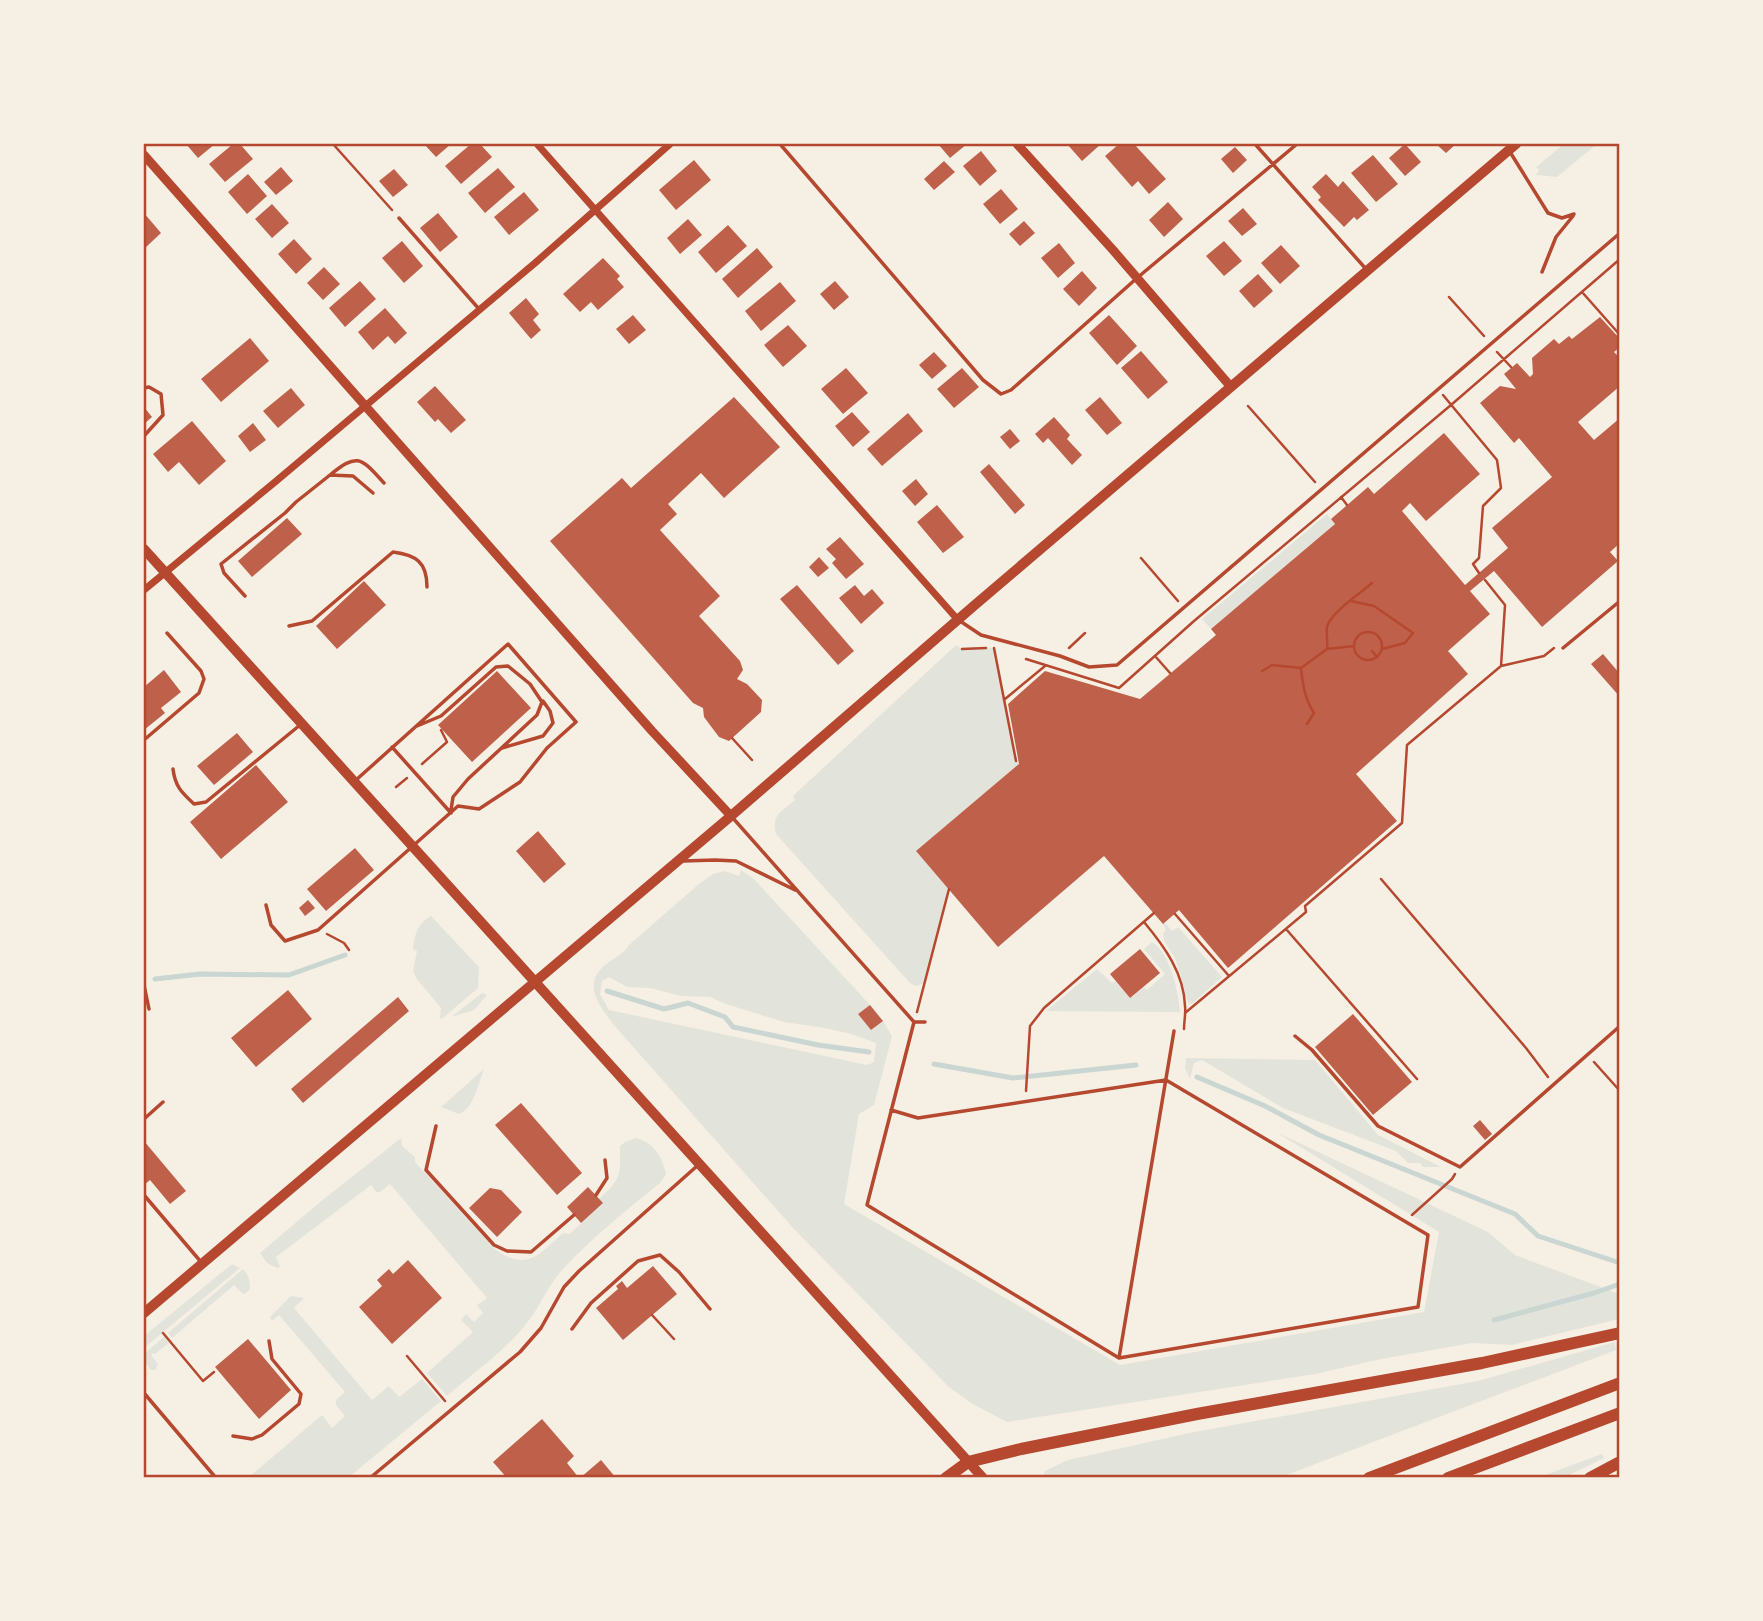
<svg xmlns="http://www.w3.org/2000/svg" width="1763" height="1621" font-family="Bitter,serif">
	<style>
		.green { fill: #e2e4dc; fill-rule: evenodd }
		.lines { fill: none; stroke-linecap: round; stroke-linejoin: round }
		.stream { stroke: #c9d6d2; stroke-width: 5 }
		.building { fill: #bf614a }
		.path { stroke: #b5482f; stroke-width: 2.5 }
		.service { stroke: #b5482f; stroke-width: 3.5 }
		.minor { stroke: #b5482f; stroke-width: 7 }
		.tertiary { stroke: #b5482f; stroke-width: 9 }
		.secondary { stroke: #b5482f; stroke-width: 10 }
		.primary { stroke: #b5482f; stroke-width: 10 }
		.motorway { stroke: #b5482f; stroke-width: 12 }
		.neatline { fill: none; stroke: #b5482f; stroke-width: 2.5 }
	</style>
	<rect width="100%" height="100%" fill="#f6efe4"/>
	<path class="green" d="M1564,144H1597L1557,177L1536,175L1539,170L1536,167Z
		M1327,514L1335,524L1211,629L1202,619Z
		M956,645L962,649L994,648L1016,761L1019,764L949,889L925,983L916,986L910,983L776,834C771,815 782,811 795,800L793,796Z
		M741,870L753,878L870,1005L858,1014L871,1030L883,1021L892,1036L874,1105L859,1114L844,1204L1120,1365L1424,1312L1439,1232L1276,1132L1488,1232L1515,1255L1619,1294V1319L1512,1345L1472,1343L1381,1359L1315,1374L1007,1422L971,1403L949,1387L793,1228L613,1024C600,1006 582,985 604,966C613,958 623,955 629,945L700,883L713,874L725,871L739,876ZM609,977L627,987L650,988L681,996L710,997L726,1004L784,1022L825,1028L851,1034L876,1043L874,1062L867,1065L609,1010L600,994L602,981Z
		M431,916L479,967L478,988L444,1017L440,1019L441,1008L416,978L413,971L417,951L413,949C414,935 418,923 431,916Z
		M1165,923L1172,931L1178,927L1222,977L1192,1004L1188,1003L1181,976L1175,958L1164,941L1163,933L1166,930L1163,924Z
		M1152,942C1171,954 1178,991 1180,1012L1046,1011L1097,969L1112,983L1115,981L1130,998L1144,987L1147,990L1165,974L1144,949Z
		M482,993L487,995L474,1010L451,1017Z
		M1186,1058L1315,1060L1378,1135L1441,1167H1423L1420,1163H1408L1396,1151L1283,1108L1202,1060L1194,1063L1190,1079L1185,1068Z
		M484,1069C478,1084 474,1108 459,1114L441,1107Z
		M401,1138L402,1146L415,1157V1162L495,1249C526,1272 539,1255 563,1233L570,1234L602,1203L599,1199C622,1177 620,1177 620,1146L625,1142L636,1138C654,1143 662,1156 666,1174L661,1182C628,1209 594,1236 565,1267C549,1283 542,1303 529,1320C510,1347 472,1374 447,1396L427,1373L473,1332L461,1320L466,1314L474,1322L483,1313L477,1305L487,1298L390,1184L380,1192H376L371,1185L276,1257L280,1267L277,1268L267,1263L260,1253L319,1203Z
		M232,1264L240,1268L144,1348V1336Z
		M243,1269C249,1276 250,1280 250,1289L245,1294L242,1293L234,1285L172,1338L168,1333Z
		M291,1296L304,1298L294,1308L372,1400L389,1386L399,1397L422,1379L441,1401L349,1477H249L322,1415L332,1428L345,1416L336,1405V1400L345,1392L279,1315L272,1321L270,1317Z
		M164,1337L169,1343L155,1354L153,1353L151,1355L158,1364L155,1370H151L144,1361V1354Z
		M1615,1342L1616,1350L1281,1477H1043L1045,1471L1068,1460L1189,1433L1478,1381Z
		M1602,1454L1604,1458L1565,1477H1540Z"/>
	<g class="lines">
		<path class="stream" d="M155,979L200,974L289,975L345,955
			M607,991L664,1009L688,1003L725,1017L733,1027L818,1045L869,1052
			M934,1064L1013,1078L1136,1065
			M1197,1077L1265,1106L1319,1135L1515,1214L1538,1236L1620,1263
			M1494,1320L1594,1293L1620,1284"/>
	</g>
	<path class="building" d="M186,144H215L198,158Z
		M233,144H240L253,159L225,182L209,164Z
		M424,144H451L436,157Z
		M471,144H480L492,157L461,184L445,166Z
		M938,144H967L950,158Z
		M1067,144H1101L1082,161Z
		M1119,144H1134L1166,179L1149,194L1138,181L1132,187L1105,156Z
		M1405,144L1421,162L1405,176L1389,158Z
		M1436,144H1456L1446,153Z
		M1235,147L1247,160L1233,173L1221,159Z
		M981,151L997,171L980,186L963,166Z
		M1373,155L1398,184L1376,202L1351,173Z
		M694,160L711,180L676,210L659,190Z
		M944,161L955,172L934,190L924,179Z
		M281,167L293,181L276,195L264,182Z
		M498,168L515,187L485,213L468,193Z
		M394,169L408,185L393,197L379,181Z
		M248,174L267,196L247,214L228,192Z
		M1326,174L1338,187L1343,181L1369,210L1357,220L1354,217L1344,227L1318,200L1321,197L1312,187Z
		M1001,189L1018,209L1000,224L983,204Z
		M524,192L539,210L509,235L494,217Z
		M1168,202L1183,219L1164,237L1149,220Z
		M272,204L289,223L272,238L255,219Z
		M1243,208L1257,224L1242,236L1228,221Z
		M144,213L161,233L144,249Z
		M438,213L458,237L440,252L420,228Z
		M688,219L702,235L680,254L667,238Z
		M1024,221L1035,233L1020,246L1009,234Z
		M728,225L747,246L716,273L698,252Z
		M294,239L312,259L296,274L278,254Z
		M402,241L423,266L404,283L382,258Z
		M1224,241L1242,261L1224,276L1206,256Z
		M1059,243L1075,263L1058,278L1041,258Z
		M1281,245L1300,266L1280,284L1261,263Z
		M757,248L773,267L738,298L722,279Z
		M603,258L620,276L617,279L624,287L598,310L591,302L580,312L563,294Z
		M324,267L340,284L323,300L307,283Z
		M1082,271L1097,288L1079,306L1063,289Z
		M1258,274L1273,291L1254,308L1239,291Z
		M360,281L376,299L345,327L329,308Z
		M835,281L849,297L834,310L820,294Z
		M780,282L796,301L761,331L745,311Z
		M526,298L539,314L533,320L541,330L531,339L509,313Z
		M385,308L407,333L395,344L388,336L373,350L358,332Z
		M633,315L646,330L629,344L616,329Z
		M1109,315L1137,346L1117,365L1089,333Z
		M1600,317L1620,339V347L1614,352L1620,358V386L1578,422L1594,440L1620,418V543L1610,552L1618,561L1542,627L1494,571L1470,591L1490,614L1448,651L1468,674L1356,774L1397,821L1228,968L1179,910L1163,924L1104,856L998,947L916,851L1019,764L1008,704L1045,671L1140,699L1216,635L1211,629L1335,524L1331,519L1368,487L1374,494L1444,433L1480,474L1426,521L1410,503L1402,511L1465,585L1508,548L1492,528L1552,477L1519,438L1514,443L1480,403L1500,386L1516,389L1504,374L1517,363L1530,377L1533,374L1532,358L1554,339L1559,344L1569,336L1572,339Z
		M788,325L807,346L783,367L764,345Z
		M250,338L269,361L221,402L201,379Z
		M1141,351L1168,382L1148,399L1121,368Z
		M934,352L947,366L932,379L919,365Z
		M846,368L868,393L843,414L821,389Z
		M962,368L979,387L954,408L937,389Z
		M435,386L466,420L451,433L438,419L435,422L417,402Z
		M291,388L305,405L278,428L263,411Z
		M734,397L780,447L724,498L701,473L668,504L677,514L660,530L720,596L699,616L740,661L743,670L737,679L747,684L762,700L761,712L729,741L719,737L704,717L703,708L693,703L550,541L622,478L631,488Z
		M1100,397L1122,423L1107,435L1085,410Z
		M144,407L152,417L144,424Z
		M852,412L870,432L853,447L835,426Z
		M908,413L923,431L882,466L867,449Z
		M1054,417L1070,435L1067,439L1082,455L1072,465L1048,438L1043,443L1035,434Z
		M192,421L226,461L199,485L179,462L168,472L153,454Z
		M253,423L266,440L250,452L238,436Z
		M1010,429L1020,441L1010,449L1000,437Z
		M989,464L1025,505L1015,514L980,472Z
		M916,479L928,494L915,506L902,491Z
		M937,505L964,537L943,553L917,522Z
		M287,518L302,534L252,577L238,561Z
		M840,537L864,564L846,579L832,563L836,559L826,549Z
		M819,557L829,568L818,577L809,567Z
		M364,581L386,605L337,649L316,626Z
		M797,585L854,651L838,665L780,599Z
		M855,585L864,596L872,589L884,603L861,624L839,598Z
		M1603,654L1620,674V697L1591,664Z
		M164,670L181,692L161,708L165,713L144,730V687Z
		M497,671L531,708L472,762L438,725Z
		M237,733L253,752L214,785L197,766Z
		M256,765L288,802L221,859L190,822Z
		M538,831L566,864L544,883L516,851Z
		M355,848L374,870L326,911L307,889Z
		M308,900L315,908L305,916L299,908Z
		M1140,949L1160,973L1130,998L1110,974Z
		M288,990L312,1019L256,1067L231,1038Z
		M398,997L409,1011L303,1103L291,1089Z
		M870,1005L883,1021L871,1030L858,1014Z
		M1353,1014L1412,1082L1373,1115L1315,1047Z
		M521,1103L582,1173L557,1195L495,1125Z
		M1480,1120L1492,1134L1485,1140L1473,1126Z
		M144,1141L186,1191L170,1204L150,1180L144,1185Z
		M588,1187L603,1203L581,1223L567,1207Z
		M490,1188L501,1190L522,1212L497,1237L469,1208Z
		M408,1260L442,1298L392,1344L359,1307L382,1286L377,1280L389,1269L393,1274Z
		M653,1266L677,1294L623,1340L596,1308L618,1289L616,1286L622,1281L627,1288Z
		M248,1339L291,1390L259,1419L215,1367Z
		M542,1419L574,1456L567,1463L579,1478H507L493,1462Z
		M601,1460L616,1478H580Z"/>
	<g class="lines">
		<path class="path" d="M333,144L392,210
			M1582,292L1620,335
			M1449,297L1484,336
			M1497,352L1511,367
			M1443,395L1497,460L1501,488L1483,506L1479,558L1473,564L1479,573
			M1248,406L1315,482
			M1341,497L1347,505
			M1141,558L1178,601
			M1351,601L1374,606L1413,633L1405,643L1382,649
			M1354 646a14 14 0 1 1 28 0a14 14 0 1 1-28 0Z
			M994,648L1016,761
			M1069,648L1085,633
			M962,649L986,648
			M1327,649L1354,646
			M1372,651L1377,657
			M1155,656L1170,673
			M1026,659L1119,688L1194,621L1451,405L1620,259
			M1501,666L1544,656L1554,648
			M1301,669C1303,686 1305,699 1314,713L1307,724
			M1262,671L1272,665L1301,668L1327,649C1328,642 1326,632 1327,627C1330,613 1361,593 1372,583
			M1005,699L1045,666
			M732,738L752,760
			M422,764L447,742L441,730
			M396,787L407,778
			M1381,879L1526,1048L1548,1077
			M1175,914L1229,976
			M1144,922C1164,946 1184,973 1185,1006C1186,1013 1184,1021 1184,1029
			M1286,929L1417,1079
			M327,934L344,943L349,950
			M917,1012L949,889
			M1185,1013L1306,912L1305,906L1402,823L1407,745L1501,666L1505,605L1485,580
			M1594,1062L1620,1091
			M1026,1091L1030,1026L1044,1008L1154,913
			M1412,1215L1452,1179L1455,1174
			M652,1315L674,1339
			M163,1333L203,1381L214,1372
			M407,1356L445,1401"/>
		<path class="service" d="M780,144L983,380L1001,394L1011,390L1137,278L1297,144
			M1255,144L1366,269
			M1510,152L1548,213L1562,218L1574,214
			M399,218L479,309
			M1542,272L1556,237L1573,216
			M144,388L149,387L161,394L163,415L144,436
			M330,475C358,452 361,458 384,483
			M245,596L224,573L221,564L285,513L296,502L330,475L353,476L373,493
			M960,621L981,635L1060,656L1089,667L1117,665L1620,233
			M289,626L312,621L393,552C416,555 427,562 427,587
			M1563,648L1620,601
			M417,726L441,716L496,667L508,666L530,684L542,702L537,715L468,779L453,797L451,810
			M144,740L199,693L204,679L201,671L167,633
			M392,747L451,813
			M502,748L543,736L553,723L550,711L543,701
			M173,769C175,786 181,792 194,804L206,802L300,725
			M732,817L914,1022H925
			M683,861L715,860L736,861L795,890
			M266,905L271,925L285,941L318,930L458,806L479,809L520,782L547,748L576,722L508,644L356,780
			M144,985L149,1009
			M914,1022L867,1205L1119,1358L1174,1031
			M1295,1036L1312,1050L1378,1126L1460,1167L1620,1026
			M891,1110L918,1118L1166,1080L1428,1235L1418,1307L1119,1358
			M144,1119L163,1102
			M436,1126L426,1170L494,1245L507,1251L531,1252L574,1215
			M144,1195L201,1262
			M596,1195L607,1178L605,1160
			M572,1329L591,1303L638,1261L660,1255L679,1272L710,1309
			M144,1393L216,1478
			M233,1436L252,1439L262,1435L299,1404L301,1394L272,1359L269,1341
			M370,1478L520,1352L541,1328L564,1287L579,1271L697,1166"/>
		<path class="minor" d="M537,144L958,620
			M144,590L275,482L535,263L670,144"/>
		<path class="tertiary" d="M1017,144L1113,250L1231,387
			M144,155L652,731L731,816"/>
		<path class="secondary" d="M144,1313L731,816L976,604L1516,144"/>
		<path class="primary" d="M144,549L983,1478"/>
		<path class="motorway" d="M946,1478L968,1462L1021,1449L1197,1414L1482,1363L1620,1333
			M1369,1478L1620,1383
			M1448,1478L1620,1413
			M1590,1478L1620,1462"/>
	</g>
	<rect width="1763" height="1621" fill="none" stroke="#f6efe4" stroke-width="290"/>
	<rect x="145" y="145" width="1473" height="1331" class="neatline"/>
</svg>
